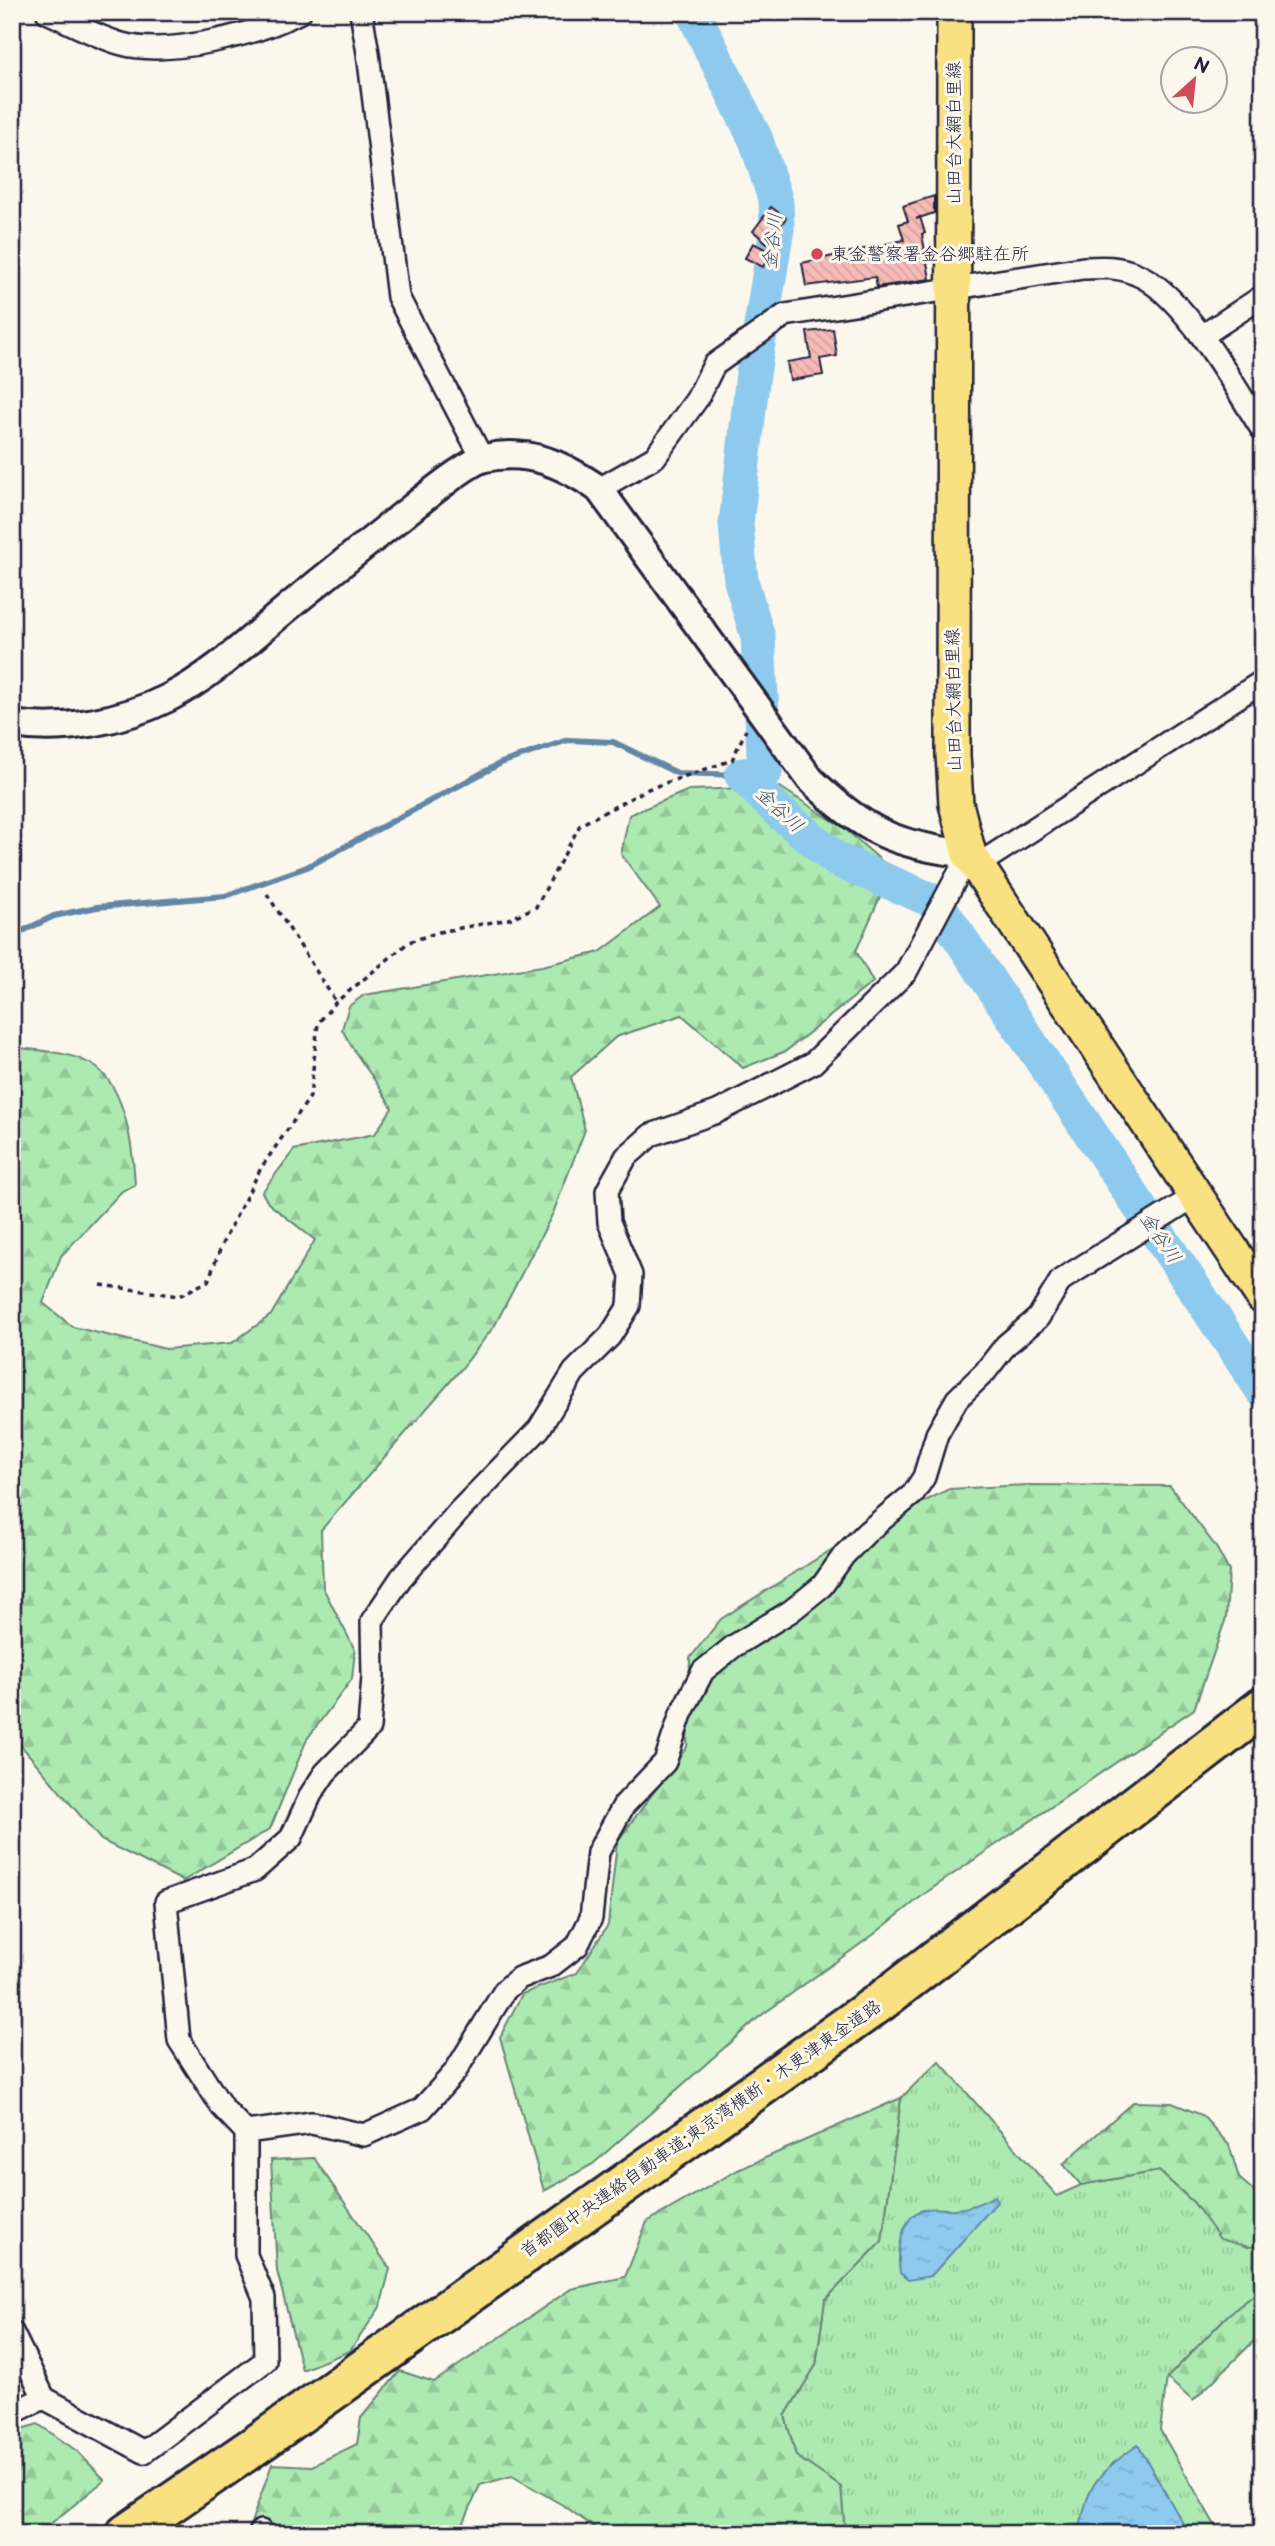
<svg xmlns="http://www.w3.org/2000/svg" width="1275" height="2546" font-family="'Balsamiq Sans','Klee One',sans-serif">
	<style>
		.grass { fill: url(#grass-tufts); stroke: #678676; stroke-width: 2 }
		.forest { fill: url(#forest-firs); stroke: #678676; stroke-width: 2 }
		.water { fill: url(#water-ripples); stroke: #6287a6; stroke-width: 2 }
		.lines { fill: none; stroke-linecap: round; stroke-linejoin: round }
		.stream { stroke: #6287a6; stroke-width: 6 }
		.river { stroke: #8dcaed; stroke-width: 35 }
		.building { fill: url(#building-back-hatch); stroke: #22223b; stroke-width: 2 }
		.minor-casing { stroke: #22223b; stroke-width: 26 }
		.tertiary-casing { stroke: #22223b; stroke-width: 32 }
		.primary-casing { stroke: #22223b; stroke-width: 38 }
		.motorway-casing { stroke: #22223b; stroke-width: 44 }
		.path { stroke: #22223b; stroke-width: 3.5; stroke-dasharray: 5 5; stroke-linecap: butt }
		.minor { stroke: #fbf7ec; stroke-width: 21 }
		.tertiary { stroke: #fbf7ec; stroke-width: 26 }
		.primary { stroke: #f9e181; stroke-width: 33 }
		.motorway { stroke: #f9e181; stroke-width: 38 }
		.poi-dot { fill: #d1495b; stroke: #fbf7ec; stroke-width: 2.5 }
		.labels { text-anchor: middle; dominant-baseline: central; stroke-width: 6; stroke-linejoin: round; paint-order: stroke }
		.street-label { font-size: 18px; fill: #22223b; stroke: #fbf7ec }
		.poi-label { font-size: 18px; fill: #22223b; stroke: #fbf7ec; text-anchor: start }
		.water-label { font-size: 19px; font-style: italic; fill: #425470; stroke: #fbf7ec }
	</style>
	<defs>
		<pattern id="grass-tufts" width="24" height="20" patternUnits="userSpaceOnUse" patternTransform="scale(1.75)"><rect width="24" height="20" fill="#aceab2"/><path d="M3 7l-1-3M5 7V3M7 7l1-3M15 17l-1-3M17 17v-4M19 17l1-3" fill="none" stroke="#94c89a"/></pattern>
		<pattern id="forest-firs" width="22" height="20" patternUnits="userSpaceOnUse" patternTransform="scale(1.75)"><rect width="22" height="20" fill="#aceab2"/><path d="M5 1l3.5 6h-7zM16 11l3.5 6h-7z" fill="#94c89a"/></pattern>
		<pattern id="water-ripples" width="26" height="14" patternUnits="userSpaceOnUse" patternTransform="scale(1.75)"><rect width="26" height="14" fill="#8dcaed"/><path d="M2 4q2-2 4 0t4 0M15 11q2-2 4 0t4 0" fill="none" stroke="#79adcc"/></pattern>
		<pattern id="building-back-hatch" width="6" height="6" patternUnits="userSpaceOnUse" patternTransform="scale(1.75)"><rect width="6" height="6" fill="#f7bbb8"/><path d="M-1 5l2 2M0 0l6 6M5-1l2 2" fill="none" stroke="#d3a09f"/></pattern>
	</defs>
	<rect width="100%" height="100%" fill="#fbf7ec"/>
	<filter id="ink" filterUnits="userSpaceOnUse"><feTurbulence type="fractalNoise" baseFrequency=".0143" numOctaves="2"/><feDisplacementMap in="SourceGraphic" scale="14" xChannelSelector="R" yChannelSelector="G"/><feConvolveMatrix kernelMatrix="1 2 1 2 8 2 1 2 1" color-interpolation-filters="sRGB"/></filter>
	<g filter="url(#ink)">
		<path class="grass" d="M939,2061L1057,2196L1081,2185L1159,2171L1194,2203L1220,2238L1248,2247L1263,2246V2288L1228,2315L1167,2378L1160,2430L1220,2534H845L841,2487L796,2456L785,2416L816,2365L825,2300L882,2241L901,2098Z"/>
		<path class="forest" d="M780,787L844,828L892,870L856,951L873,982L786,1051L743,1068L682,1015L616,1037L571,1077L585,1130L553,1213L495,1325L462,1368L321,1530L323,1588L355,1650L352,1679L307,1739L270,1829L183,1881L101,1840L12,1735V1047C38,1051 75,1051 97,1068C127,1092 133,1149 135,1185L122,1191L61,1256L43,1303L73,1327L166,1349L232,1343L271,1315L315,1240L268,1203L262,1192L294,1150L375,1134L392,1108C377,1080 356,1058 342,1029L349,1006L364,995L542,966L600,952L660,907L621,854L629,815L689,790Z
			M1027,1485L1170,1486L1216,1547L1229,1571L1226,1618L1194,1709L927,1892L873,1935L759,2017L593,2164L544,2191L500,2037L522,1994L577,1973L608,1925L617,1842L687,1747L690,1658L721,1619L842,1543L949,1489Z
			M901,2098L882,2241L825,2300L816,2365L785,2416L796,2456L841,2487L845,2534H603L566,2507L512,2476L480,2485L459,2534H247L272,2464L312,2466L357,2444L361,2418L400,2371L434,2382L571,2289L625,2277L647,2222L738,2170Z
			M1133,2102L1172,2103L1202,2115L1229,2145L1239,2178L1263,2199V2246L1248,2247L1220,2239L1194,2203L1159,2171L1081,2185L1063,2164Z
			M314,2158L390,2269L380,2307L350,2351L302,2370L277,2271L271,2160Z
			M1263,2288V2332L1193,2401L1167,2378L1228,2315Z
			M38,2424L77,2451L105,2480L38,2534H12V2432Z"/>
		<path class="water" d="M995,2196L997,2202L931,2276L908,2280L900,2273C897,2253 900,2213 927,2209C935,2207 945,2210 954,2209C969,2209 982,2202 995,2196Z
			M1138,2445L1189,2534H1079C1088,2482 1097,2474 1138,2445Z"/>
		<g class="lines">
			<path class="stream" d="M12,936L54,916L97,907L225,896L307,867L501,763L568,740L613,742L677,773L742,775"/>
			<path class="river" d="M693,12L756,140L776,202L777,229L753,374L736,524L741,581L758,637L765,772L742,775
				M742,775L778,811L837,860L936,902L1263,1391"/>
		</g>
		<path class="building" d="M934,196V213L916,219L920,217L925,233L922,234L930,279L877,287L875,277L806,286L802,263L904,240L899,224L908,221L903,206Z
			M771,207L786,218L767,243L753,231Z
			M753,243L771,252L763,267L745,258Z
			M833,329L837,356L820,359L823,375L790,380L787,362L811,358L807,332Z"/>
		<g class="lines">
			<g class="minor-casing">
				<path id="minor" d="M47,12C71,23 97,37 122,44C169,57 258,34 300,12
					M361,12L368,53L398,297L482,458
					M1202,336L1263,296
					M599,489L655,457L697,399L714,365L785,315L1083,268C1102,267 1118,266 1136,274C1184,293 1235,388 1263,431
					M976,866L1263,681
					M246,2132L312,2123L364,2135L422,2109L455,2072L505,1990L519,1978L551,1966L577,1946L591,1918L598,1852L624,1805L665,1762L681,1714L703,1671L734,1646L791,1611L822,1586L844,1555L867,1532L913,1494L924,1477L937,1434L957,1399L985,1372L1006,1345L1038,1318L1061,1280L1195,1196
					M12,2332L44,2398L144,2452L265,2361L264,2298L246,2255V2132L222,2107L179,2040L166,1902L255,1870L291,1838L311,1794L325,1773L369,1728L373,1677L372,1621L401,1578L461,1509L539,1429L574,1372L610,1336L629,1306L631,1275L609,1222L607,1191L626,1157L651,1135L717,1112L813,1063L906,972L969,854
					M12,2413L44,2398
					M260,2534L261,2531"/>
			</g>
			<g class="tertiary-casing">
				<path id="tertiary" d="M12,724C62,732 122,721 168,698C212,676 249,640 286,609C325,577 364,546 403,515C418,503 469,461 485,458C529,448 564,465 599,489L810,779C863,831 896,846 969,854"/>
			</g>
			<g class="primary-casing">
				<path id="primary" d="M954,12L953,755L956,804L969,854L1263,1297"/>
			</g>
			<g class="motorway-casing">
				<path id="motorway" d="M126,2534L266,2438L880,2002L1263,1707"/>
			</g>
			<path class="path" d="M267,894L336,1002
				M101,1285L179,1296L208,1281L223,1242L261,1168L310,1097L318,1023L336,1002L409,942L439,932L509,919L536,907L580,825L648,789L732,760L746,730"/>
			<use href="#minor" class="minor"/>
			<use href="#tertiary" class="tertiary"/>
			<use href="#primary" class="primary"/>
			<use href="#motorway" class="motorway"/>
		</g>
	</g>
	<circle class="poi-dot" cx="817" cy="254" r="7"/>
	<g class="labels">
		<g class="street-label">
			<text transform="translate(954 133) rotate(-90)">山田台大網白里線</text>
			<text transform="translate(954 700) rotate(-91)">山田台大網白里線</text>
			<text transform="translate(701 2129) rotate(-35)">首都圏中央連絡自動車道;東京湾横断・木更津東金道路</text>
		</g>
		<g class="poi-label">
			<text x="831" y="254">東金警察署金谷郷駐在所</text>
		</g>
		<g class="water-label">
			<text transform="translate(773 241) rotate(-84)">金谷川</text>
			<text transform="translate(779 810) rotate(43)">金谷川</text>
			<text transform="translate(1160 1238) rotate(56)">金谷川</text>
		</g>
	</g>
	<rect width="1275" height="2546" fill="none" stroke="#fbf7ec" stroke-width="42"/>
	<rect x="21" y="21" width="1233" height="2504" fill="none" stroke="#22223b" stroke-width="2.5" filter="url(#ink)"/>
	<g transform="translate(1194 80) rotate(27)"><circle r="33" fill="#fbf7ec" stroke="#a4a2a5" stroke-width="2"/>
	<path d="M0-5L12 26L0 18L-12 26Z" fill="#d1495b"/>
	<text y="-10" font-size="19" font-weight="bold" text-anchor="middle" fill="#22223b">N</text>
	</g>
</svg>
